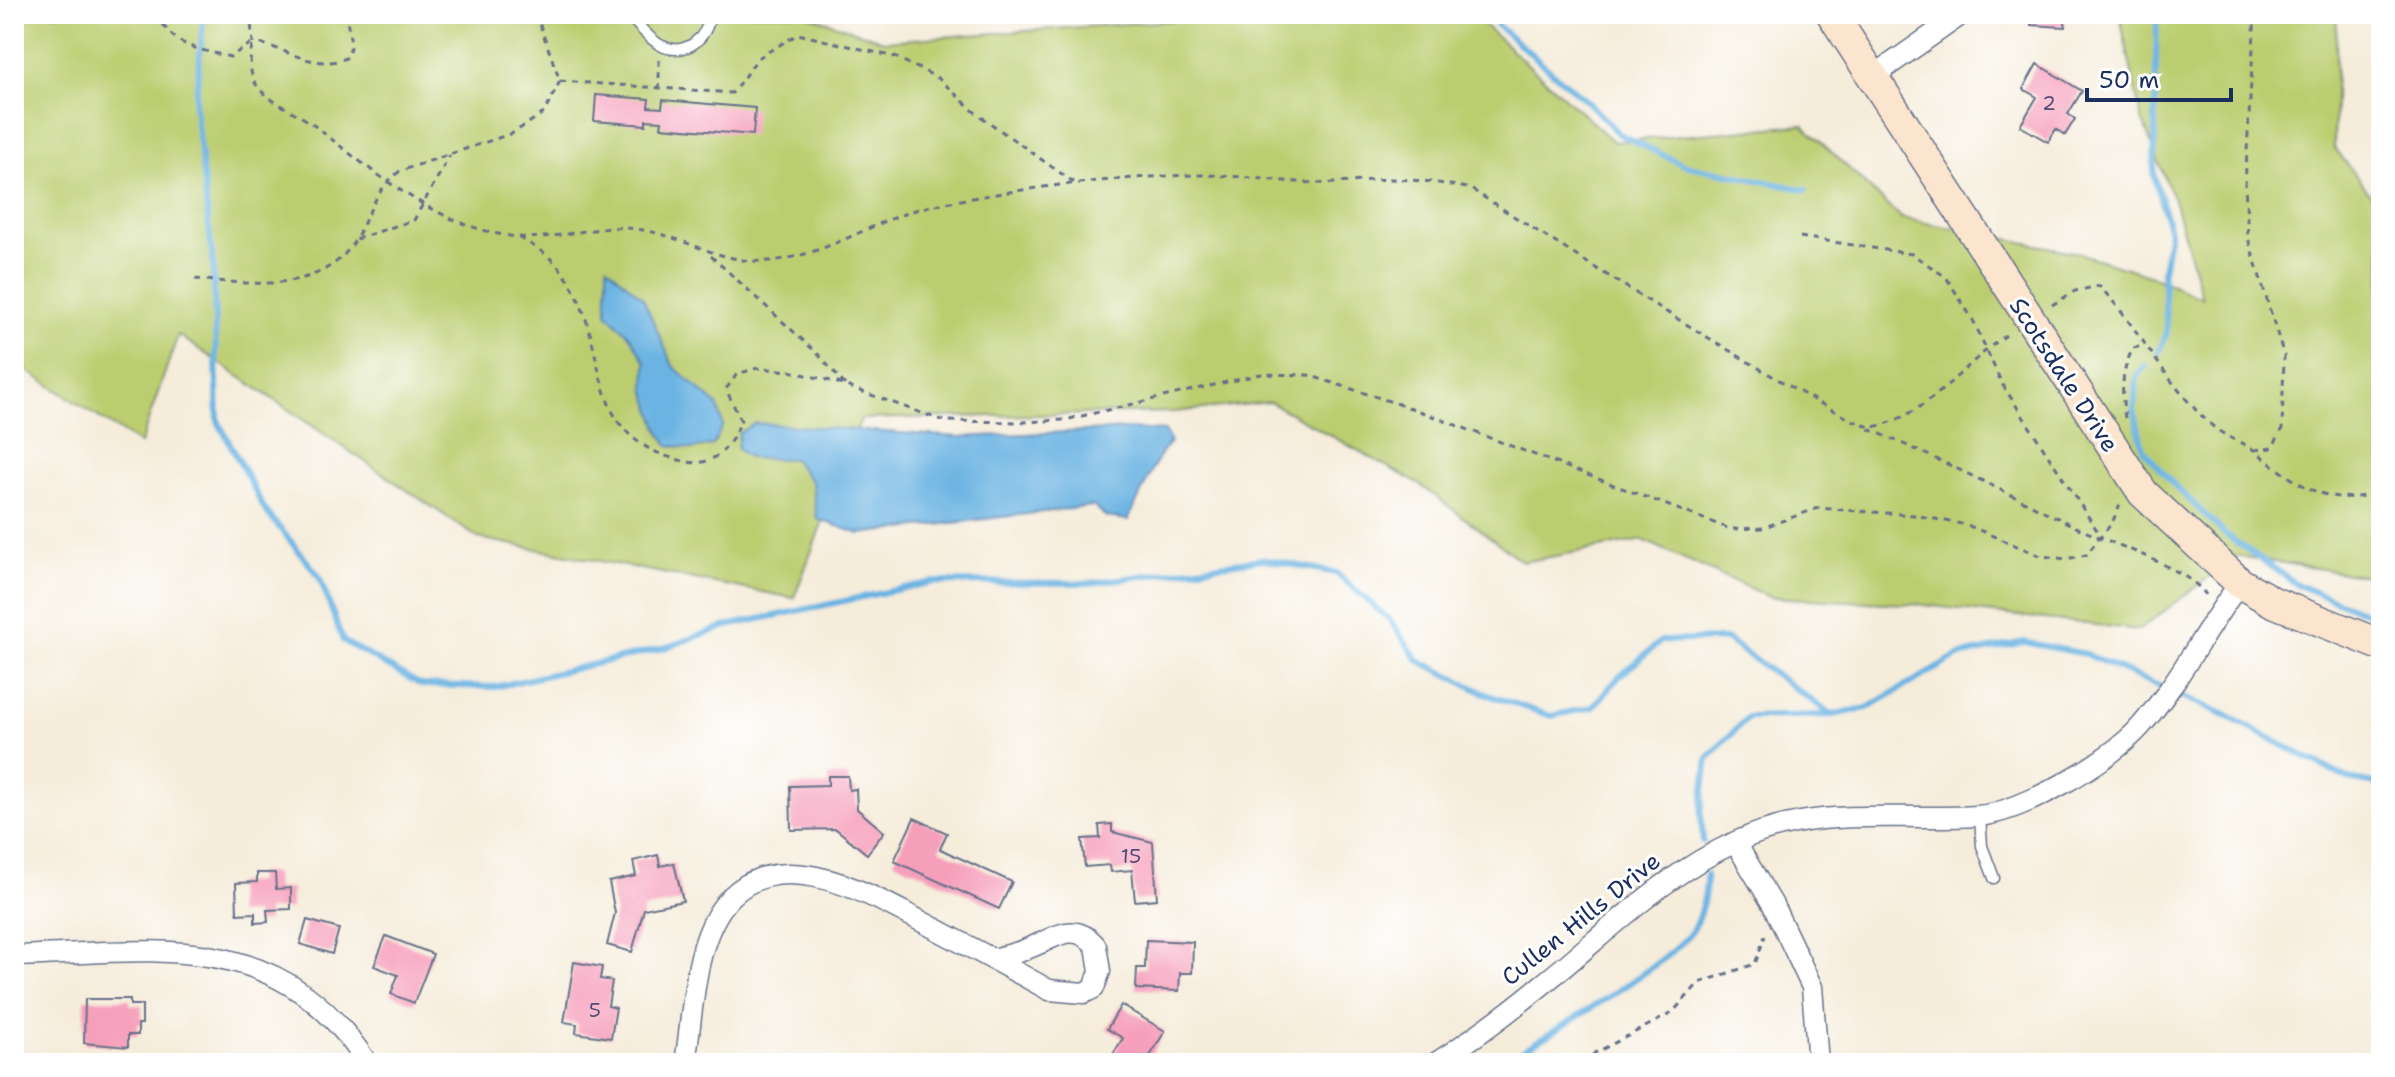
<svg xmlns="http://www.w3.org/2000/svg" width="2395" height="1077" font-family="'Shantell Sans',sans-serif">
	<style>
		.green { fill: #bccd70; stroke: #6c7e67; stroke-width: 2 }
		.water { fill: #6ab3e2; stroke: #4271a0; stroke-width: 2 }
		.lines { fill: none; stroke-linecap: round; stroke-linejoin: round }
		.stream { stroke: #6ab3e2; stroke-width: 6 }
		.building { fill: #f69fbb }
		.lane-casing { stroke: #677189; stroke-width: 13 }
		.street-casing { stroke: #677189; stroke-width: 23 }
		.secondary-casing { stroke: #677189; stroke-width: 33 }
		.path { stroke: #677189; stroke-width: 3; stroke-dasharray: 6 6; stroke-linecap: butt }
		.lane { stroke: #fff; stroke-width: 10 }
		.street { stroke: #fff; stroke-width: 20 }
		.secondary { stroke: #fce5cf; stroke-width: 30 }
		.labels { text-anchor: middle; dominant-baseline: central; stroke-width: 6; stroke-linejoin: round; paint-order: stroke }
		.number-label { font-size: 20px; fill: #524b75 }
		.street-label { font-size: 24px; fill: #1b2f5e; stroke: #fff }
	</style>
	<rect width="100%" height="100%" fill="#fff"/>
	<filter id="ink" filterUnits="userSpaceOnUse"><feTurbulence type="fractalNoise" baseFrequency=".0125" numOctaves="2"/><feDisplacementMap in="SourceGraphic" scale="16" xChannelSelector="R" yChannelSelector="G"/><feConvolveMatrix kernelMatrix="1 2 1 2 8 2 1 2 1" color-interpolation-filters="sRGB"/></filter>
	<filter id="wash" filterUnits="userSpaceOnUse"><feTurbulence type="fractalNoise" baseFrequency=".006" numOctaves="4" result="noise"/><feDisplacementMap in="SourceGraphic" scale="32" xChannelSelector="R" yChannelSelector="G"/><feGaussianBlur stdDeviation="1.8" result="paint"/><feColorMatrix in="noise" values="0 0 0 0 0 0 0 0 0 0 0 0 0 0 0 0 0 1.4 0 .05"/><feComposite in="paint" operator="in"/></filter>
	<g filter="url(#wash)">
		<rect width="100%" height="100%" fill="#f5ecda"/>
		<path class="green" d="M14,14H805L884,41L1265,14H1472L1614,142L1803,125L1901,218L2078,253L2152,276L2202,298L2175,203L2141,117L2121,21L2124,14H2337L2334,147L2381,208V578L2237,556L2139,630L1924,605L1769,597L1643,540L1523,562L1419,484L1270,402L1174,412L861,419L794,598L478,538L178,335L140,444L14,362Z"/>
		<path class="water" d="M607,266L643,298L673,366L717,405L723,425L713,445L692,449L668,445L659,431L645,389L646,363L630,336L607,313Z
			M755,423L960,437L1128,429L1165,431L1170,442L1159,456L1128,520L1106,517L1093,506L860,534L817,519L812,482L793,459L750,458L737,449L739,433Z"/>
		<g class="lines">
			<path class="stream" d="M204,14L195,106L213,263L218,421L265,510L319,576L343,641L421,685L495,687L664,648L727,626L933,582L1091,583L1263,559L1336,573L1390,620L1418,660L1488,695L1551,716L1593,707L1619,677L1661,641L1726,639L1832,715L1867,708L1958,656L2024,642L2085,654L2221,713L2348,779L2381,785
				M1495,14L1497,25L1589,103L1619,134L1684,165L1806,190
				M2157,14L2154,176L2170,231L2163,270L2167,333L2159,351
				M2146,366L2137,375L2134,409L2143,449L2175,486L2226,535L2298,585L2381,619
				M1703,841L1701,813L1708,758L1748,717L1831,715
				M1503,1063C1541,1038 1676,961 1694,928C1701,913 1707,891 1706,875"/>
		</g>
		<g id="blocks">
			<path class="building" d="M2031,14H2066L2065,27L2031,25Z
				M2037,64L2082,91L2068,114L2075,119L2065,135L2056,129L2048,142L2020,126L2037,97L2023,89Z
				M596,95L649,99L648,107L662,108L663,100L755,108L753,135L661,127L662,121L646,120V125L594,121Z
				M828,776H848L849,790L856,789L857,809L884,832L867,854L836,829L791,830L790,786L828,785Z
				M914,818L947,833L940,849L1012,882L999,909L894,861Z
				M1112,824V832L1153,842L1157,899L1135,901L1132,870L1111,872L1110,865L1085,867L1082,839L1100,838L1099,825Z
				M658,855L660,866L674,863L683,901L644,909L632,952L607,945L615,913L609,882L636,876L633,861Z
				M257,873H275L276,889L291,888V909L267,910L268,922L255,923V913L237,914L236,883L257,882Z
				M307,920L339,929L332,954L300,944Z
				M386,936L433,954L414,1003L391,994L398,975L374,966Z
				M1146,940L1193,942L1192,973H1180L1179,991L1136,989L1137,968H1145Z
				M574,962L602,967L600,979L612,981L608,1006L616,1008L611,1038L576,1033L577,1024L564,1022Z
				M85,999H130V1005H142V1024H138V1035H128V1047L84,1043Z
				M1121,1005L1165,1031L1146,1063H1124L1112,1056L1123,1038L1107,1029Z"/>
		</g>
	</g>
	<g filter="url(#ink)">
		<use href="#blocks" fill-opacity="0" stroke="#677189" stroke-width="2"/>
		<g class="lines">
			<g class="lane-casing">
				<path id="lane" d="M627,14C637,23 648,38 660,45C685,58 708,38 710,14
					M1980,816L1982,846L1994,878"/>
			</g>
			<g class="street-casing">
				<path id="street" d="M1872,77L1962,14
					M1735,842L1773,905L1812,987L1818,1063
					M14,956C152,952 279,925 367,1063
					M685,1063C693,1015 693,950 721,909C774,834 876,898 936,929C974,949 1011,969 1049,990L1084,993L1094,988L1100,971L1096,946C1074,920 1055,938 1029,948C1018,953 1005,956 993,959
					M1436,1063C1473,1039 1509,1012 1543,984C1607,933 1663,874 1738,841C1818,805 1893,821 1977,816C2022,813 2110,761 2140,727C2178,684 2205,629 2240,583"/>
			</g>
			<g class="secondary-casing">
				<path id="secondary" d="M1832,14L2143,493L2240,583L2273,602L2381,645"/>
			</g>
			<path class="path" d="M157,14C174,48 195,48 230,57L253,42C239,99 281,99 316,127C375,173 440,229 518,237C558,241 597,223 637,229C687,236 725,268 778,260C834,252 881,216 935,205C1020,188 1112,177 1199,175C1240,175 1279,182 1319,183C1341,184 1363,180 1386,179C1414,179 1443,183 1471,189C1517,218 1850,432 1873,427C1932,415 1963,362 2011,332
				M250,14L253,42C285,47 316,73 348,57L351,43L346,14
				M659,60V88
				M560,81L732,93L758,58L798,34L895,57L938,78L976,113L1076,184
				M1800,237L1912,254L1946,277L1973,320L2002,384L2102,538
				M519,238C544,251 558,262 572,286C612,358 581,440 688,462C717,467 732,443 741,421L726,389L737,374L758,368L790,371L835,382L944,421L1022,422L1065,420L1261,374L1308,375L1411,408L1730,529L1762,528L1818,508L1914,515L1967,525L2041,556L2066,559L2086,555L2112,523L2120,505
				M356,239L414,220L450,155
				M711,256L818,354L846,386
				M195,279C250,284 325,295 357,237C370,212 377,188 400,171L513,133L544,113L560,81L536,14
				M2052,305L2075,291L2099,286C2139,327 2164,381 2207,421C2225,439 2243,441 2259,454C2300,486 2326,508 2381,492
				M2125,418C2121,392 2121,372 2133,348L2144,346
				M1869,429C1940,459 2007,493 2076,527C2108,543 2186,566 2206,595
				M2254,450L2272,448L2282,430L2284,356L2248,238L2245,185L2255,14
				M1583,1063L1595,1053L1672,1013L1699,983L1755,964L1765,936"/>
			<use href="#lane" class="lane"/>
			<use href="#street" class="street"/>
			<use href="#secondary" class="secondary"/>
		</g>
	</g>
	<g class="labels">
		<g class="number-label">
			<text x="2049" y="103">2</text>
			<text x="1131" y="856">15</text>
			<text x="595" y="1010">5</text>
		</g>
		<g class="street-label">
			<text transform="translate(2064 375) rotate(57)">Scotsdale Drive</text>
			<text transform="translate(1581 919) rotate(-39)">Cullen Hills Drive</text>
		</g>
	</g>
	<rect width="2395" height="1077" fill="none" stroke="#fff" stroke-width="48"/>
	<path d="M2087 88v12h144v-12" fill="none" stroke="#1b2f5e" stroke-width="4"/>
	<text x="2099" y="88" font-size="24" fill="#1b2f5e" stroke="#ffffff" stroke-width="6" paint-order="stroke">50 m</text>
</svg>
